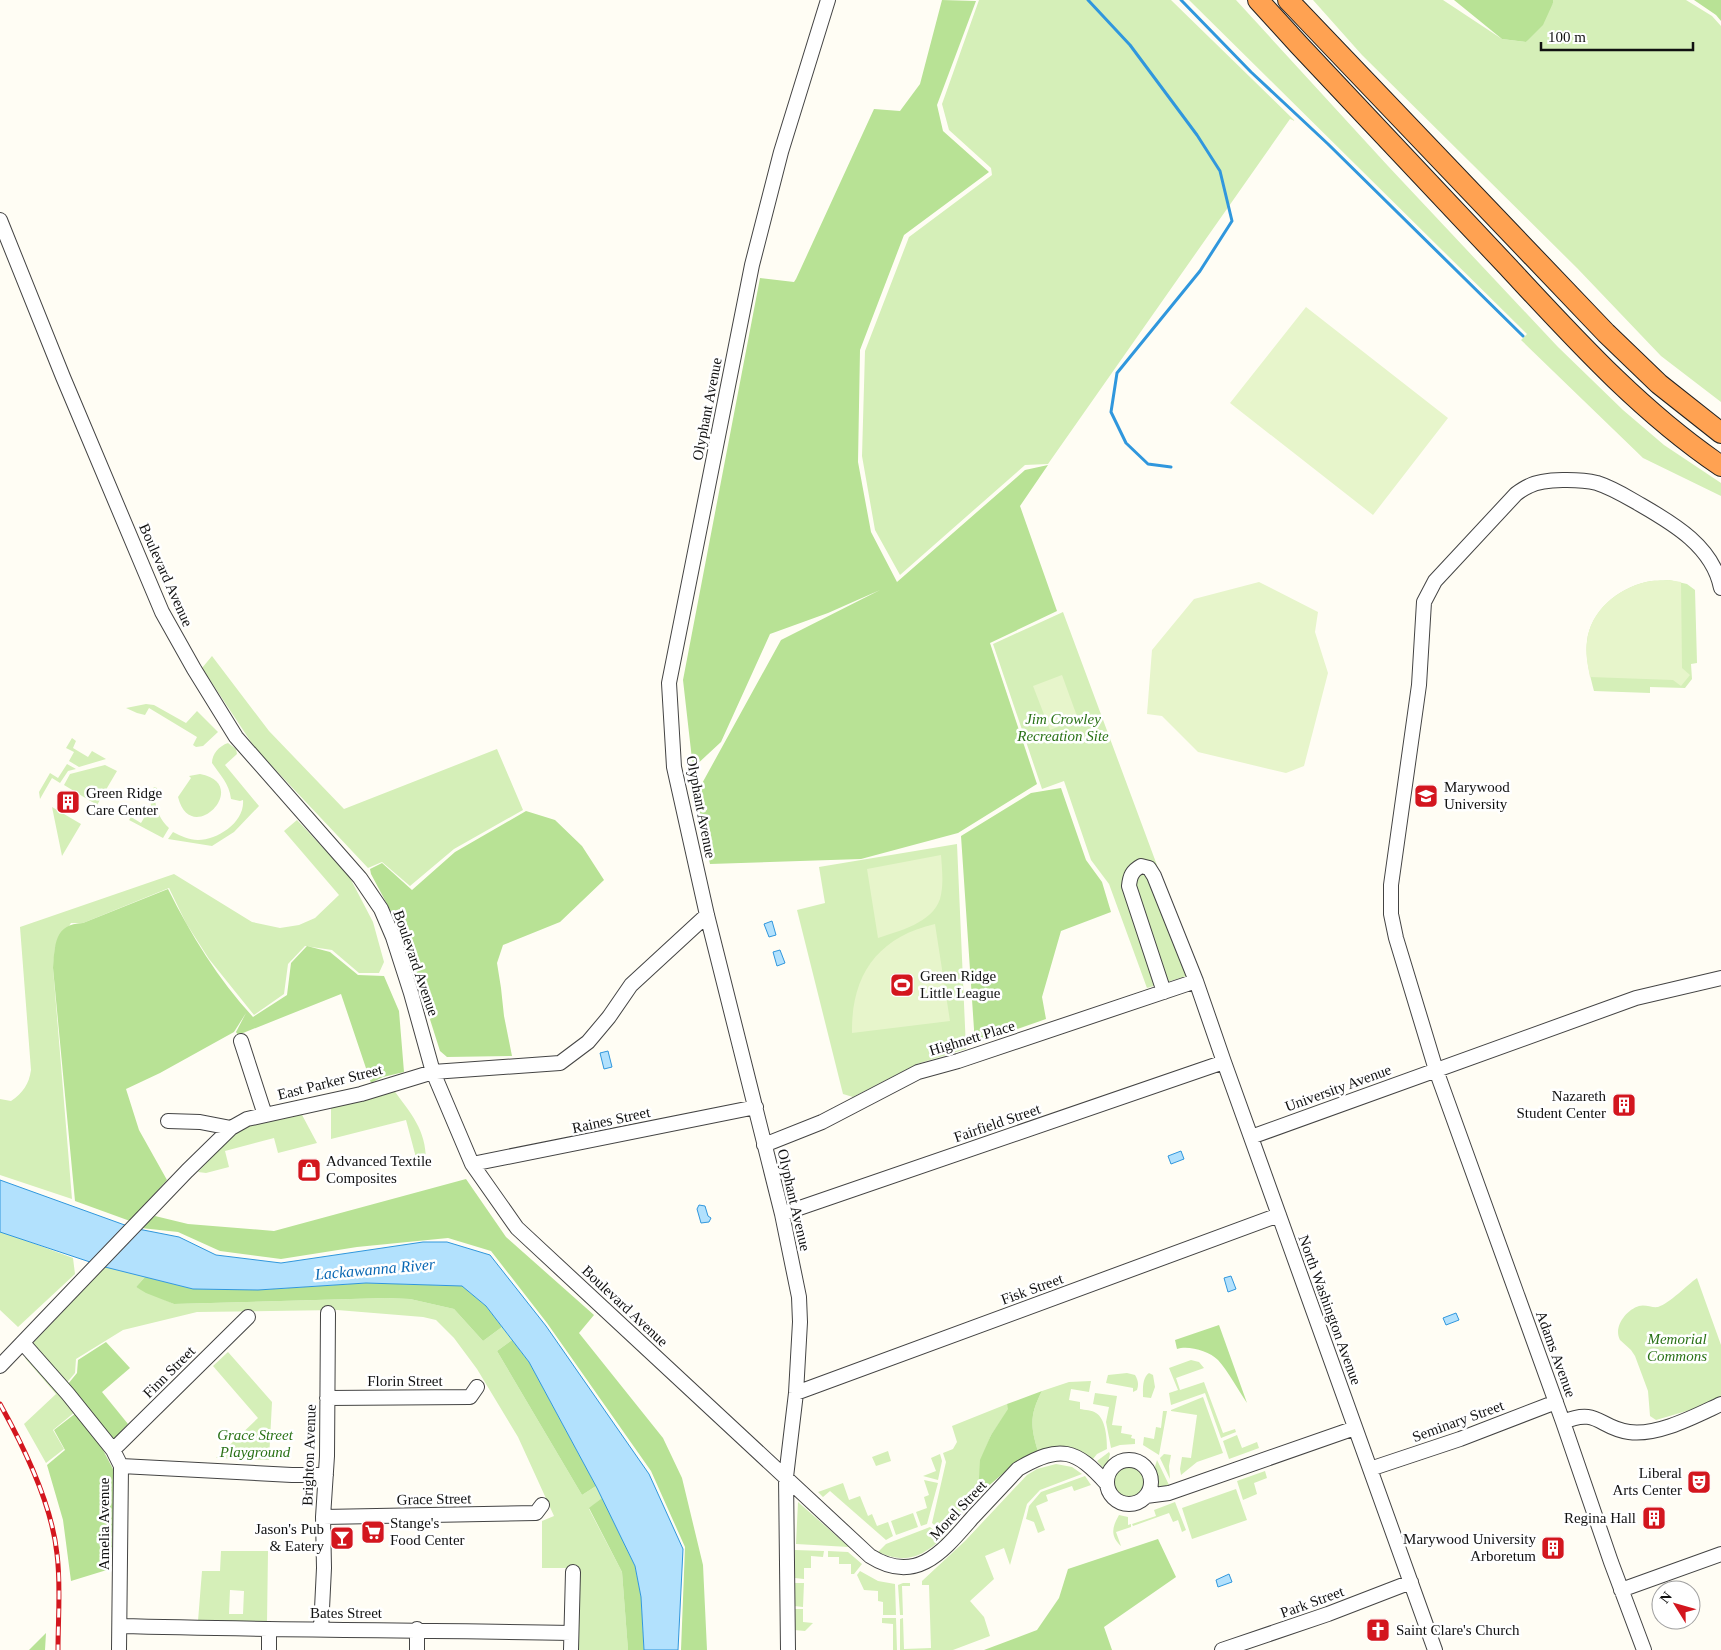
<svg xmlns="http://www.w3.org/2000/svg" width="1721" height="1650" font-family="Georgia,serif">
	<style>
		.green { fill: #d5efb8; fill-rule: evenodd }
		.forest { fill: #b8e295 }
		.pitch { fill: #e7f5cb }
		.water { fill: #b2e1fd; stroke: #3097dd }
		.lines { fill: none; stroke-linecap: round; stroke-linejoin: round }
		.stream { stroke: #3097dd; stroke-width: 3 }
		.minor-casing { stroke: #444; stroke-width: 16 }
		.highway-casing { stroke: #222; stroke-width: 22 }
		.minor { stroke: #fff; stroke-width: 14 }
		.highway { stroke: #ffa252; stroke-width: 20 }
		.rail-casing { stroke: #d3161e; stroke-width: 5 }
		.rail { stroke: #fff; stroke-width: 3; stroke-dasharray: 9; stroke-linecap: butt }
		.labels { text-anchor: middle; dominant-baseline: central; stroke-width: 5; stroke-linejoin: round; paint-order: stroke }
		.street-label { font-size: 15px; fill: #111; stroke: #fff }
		.park-label { font-size: 15px; font-style: italic; fill: #2a7217; stroke: #fff }
		.poi-label { font-size: 15px; fill: #111; stroke: #fff; text-anchor: start }
		.water-label { font-size: 16px; font-style: italic; fill: #0968b4; stroke: #fff }
	</style>
	<rect width="100%" height="100%" fill="#fffdf4"/>
	<path class="green" d="M979,0H1171L1295,121L1290,119L1048,464L1025,465L900,575L875,530L862,456L865,351L909,237L992,175L991,168L949,130L942,104Z
		M1189,0H1236L1388,166L1558,347L1623,410L1664,445L1721,483V496L1643,458L1521,340L1527,334Z
		M1313,0H1443L1502,39L1526,42L1553,3V0H1686L1712,16L1721,26V402L1661,356L1577,268L1362,55Z
		M1669,580L1687,584L1695,590L1697,663L1691,664L1692,679L1685,688L1650,687V693L1594,691C1590,675 1585,658 1587,641C1591,611 1617,589 1646,582C1653,580 1662,581 1669,580Z
		M1063,612L1197,973L1147,988L1109,884L1091,860L1064,781L1042,789L993,644Z
		M212,656L269,731L344,809L497,749L523,810L454,849L410,886L382,862L368,868L255,748L202,668Z
		M146,704L154,705L186,723L197,711L218,732L203,746L196,747L193,745L197,737L149,708L145,715L137,713L126,708Z
		M72,738L76,741L73,748L88,757L92,751L106,759L79,767L69,761L74,752L66,748Z
		M228,743L236,749L237,754L225,765L259,806L234,832L212,846L168,839L173,832C181,836 189,840 198,840C218,840 245,822 243,800L240,801L231,799C229,783 220,775 212,763C212,754 219,746 228,743Z
		M67,764L76,769L68,771L60,783L52,778L40,799L39,792L50,773L58,778Z
		M105,765L117,771L97,805L64,785L70,774Z
		M200,774C253,784 191,849 178,797L191,778L189,776Z
		M154,787L157,788C152,802 158,818 169,828L163,838L129,820L131,817L141,823L151,806L150,795Z
		M52,807L81,824L62,856Z
		M297,820L348,874L373,922L384,962L379,973H359L332,950L305,946L288,964L284,994L254,1015L209,959L186,923L169,888L83,923H71L55,947L53,968L72,1199L0,1175V1099L11,1101C23,1093 29,1084 31,1070L20,927L174,874L252,922L280,928L299,925L315,918L339,895L284,831Z
		M957,844L966,1049L917,1064L853,1097L843,1094L797,910L825,903L819,867Z
		M393,1089C411,1114 426,1129 426,1161L418,1165L406,1120L331,1139V1107Z
		M301,1113L317,1143L278,1153L274,1138L225,1151L229,1167L206,1173L198,1172L236,1132L245,1127Z
		M0,1231L73,1258L75,1274L18,1327L0,1310Z
		M105,1267L145,1277L136,1287L174,1304L386,1298L410,1299L454,1309L483,1341L502,1327L512,1340L497,1351L582,1495L596,1486L602,1498L589,1509L622,1572L628,1650H578V1568H542V1521L554,1516L518,1437L477,1369L454,1338L436,1320L423,1317L337,1310L197,1312L123,1330L76,1359L75,1373L59,1392L75,1412L53,1430L64,1449L46,1463L24,1424L56,1394L25,1358L37,1348L33,1343Z
		M1697,1278L1721,1345V1396L1690,1410L1656,1420L1650,1416L1648,1391L1635,1356L1631,1350L1620,1340C1613,1327 1626,1310 1639,1306C1645,1304 1652,1308 1658,1307C1670,1303 1687,1285 1697,1278Z
		M228,1352L272,1402L269,1460L216,1458L258,1418L213,1366Z
		M1191,1360L1199,1362L1204,1368L1176,1378L1180,1390L1204,1382L1223,1433L1235,1429L1236,1432L1221,1438L1205,1393L1171,1405L1169,1393L1178,1390L1169,1368Z
		M1127,1373L1135,1375C1138,1380 1139,1384 1137,1390L1133,1392V1388L1106,1383L1108,1375Z
		M1149,1373L1153,1375L1155,1387L1151,1398L1143,1397C1143,1389 1142,1378 1149,1373Z
		M1091,1381L1089,1392L1071,1389L1069,1400L1080,1402V1409C1085,1410 1092,1410 1096,1413C1106,1419 1107,1439 1107,1449L1097,1454L1093,1459C1073,1445 1061,1442 1038,1451C1030,1426 1030,1414 1042,1391L1069,1382Z
		M1095,1393L1117,1396L1112,1425L1122,1426L1121,1433L1132,1435L1131,1438L1135,1439V1444L1120,1445L1111,1448L1106,1422L1109,1407L1093,1404Z
		M1203,1397L1223,1453L1197,1462L1181,1475L1180,1469L1182,1457L1191,1458L1197,1415L1171,1411V1410Z
		M1007,1404L1009,1409L991,1435L981,1460L978,1495L945,1535L932,1523L946,1462L943,1453L953,1449L957,1442L952,1426Z
		M1163,1411H1167L1159,1455L1143,1445L1144,1437L1154,1439L1156,1427L1161,1428Z
		M1237,1435L1242,1448L1257,1442L1259,1448L1229,1459L1223,1441Z
		M888,1451L891,1461L876,1466L872,1457Z
		M1109,1452L1110,1454L1107,1466L1109,1469L1106,1471L1097,1461Z
		M940,1454L942,1461L938,1480L923,1476L936,1471L931,1458Z
		M1164,1454L1171,1455L1169,1466L1170,1479L1160,1458Z
		M1157,1460L1169,1485L1161,1488C1149,1483 1154,1470 1157,1460Z
		M1056,1464L1072,1467L1082,1474L1040,1490L1027,1504L1010,1565L1004,1548L985,1556L994,1579L970,1601L984,1617L990,1636L953,1650H900V1619L903,1618L904,1649L931,1648L929,1585H922V1581L965,1541L1027,1475L1037,1469Z
		M1114 1483a16 16 0 1 1 32 0a16 16 0 1 1-32 0Z
		M1265,1471L1267,1478L1254,1483L1257,1494L1243,1500L1237,1481Z
		M1085,1476L1091,1485L1074,1491L1072,1486L1046,1495L1048,1501L1036,1506L1045,1530L1038,1533L1034,1522L1026,1519L1029,1506L1041,1492Z
		M924,1480L938,1483L927,1524L921,1526L916,1512L927,1508L924,1497L929,1495Z
		M843,1483L849,1500L860,1496L868,1516L872,1514L877,1526L888,1522L893,1536L886,1540L830,1491L823,1497L818,1492Z
		M1236,1489L1247,1520L1192,1539L1182,1508Z
		M798,1502L849,1547L796,1544Z
		M1175,1502L1186,1530L1182,1532L1178,1520L1173,1522L1169,1513L1133,1526L1132,1524L1156,1516L1154,1510Z
		M913,1513L918,1527L896,1535L891,1521Z
		M1119,1515L1128,1517V1525L1131,1524V1527L1116,1532L1121,1546C1110,1536 1112,1527 1119,1515Z
		M930,1527L943,1538C920,1558 906,1564 878,1552L886,1544Z
		M795,1550L824,1551L823,1557L811,1556V1568H804V1579L795,1578Z
		M221,1551H268L267,1623L198,1621L202,1571H220ZM230,1590L244,1591L243,1614H229Z
		M828,1551L848,1552L862,1564L854,1574H851V1564H839V1557H828Z
		M860,1571L878,1581L895,1584L896,1615H883V1602L878,1601V1591L864,1590L857,1575Z
		M795,1583H804L803,1607L794,1606Z
		M903,1583H910V1586H902L903,1615H900L898,1585Z
		M794,1609H803V1622L813,1623L805,1631L794,1630Z
		M882,1618H896L897,1650H893V1624L882,1623Z"/>
	<path class="forest" d="M942,0L976,1L937,105L943,131L989,172L904,235L860,350L858,462L871,532L897,582L1025,470L1048,465L1020,506L1057,611L990,643L1037,784L958,833L861,859L710,864L694,798L781,640L880,590L828,613L770,634L721,742L693,768L683,680L760,278L794,282L796,279L874,109L900,111L920,84Z
		M1454,0H1553V3L1543,25L1526,42L1502,39Z
		M1694,0H1721V21L1716,15Z
		M1061,788L1086,860L1102,882L1111,912L1061,931L1042,997L1046,1019L975,1044L961,836L1031,793Z
		M526,811L555,820L582,846L604,880L560,922L503,945L497,963L501,988L504,1016L512,1056L447,1057L440,1051L403,934L371,874L370,869L382,863L412,890L455,852Z
		M168,889C191,935 218,979 253,1017L287,995L291,963L307,946L330,952L358,975L384,976L399,1011L404,1072L383,1077L371,1083L341,994L238,1035L236,1032L246,1013L234,1032L160,1073L126,1089L139,1130L167,1180L130,1221L75,1201L53,968C55,945 54,924 83,923Z
		M466,1179L506,1237L594,1315L579,1333L663,1438L682,1478L703,1565L707,1650H681L685,1547L651,1471L547,1323L491,1251L448,1238L357,1247L281,1259L220,1251L178,1232L141,1228L155,1216L188,1224L274,1231Z
		M145,1277L193,1289L258,1290L366,1283L462,1286L486,1306L502,1327L483,1341L454,1309L410,1299L386,1298L174,1304L146,1293L136,1287Z
		M1219,1325L1247,1403C1238,1390 1228,1371 1218,1360C1209,1351 1188,1345 1177,1349L1175,1340Z
		M512,1340L529,1362L596,1486L582,1495L497,1351Z
		M106,1342L130,1368L102,1392L128,1424L114,1439L68,1384L77,1373L78,1360Z
		M1042,1391C1030,1414 1030,1426 1038,1451L1014,1464L978,1495L980,1460L991,1435L1008,1409L1007,1404Z
		M76,1413L103,1450L113,1469L114,1517L110,1569L71,1581L63,1520L47,1465L65,1450L54,1430Z
		M602,1498L635,1566L641,1597L644,1650H628L622,1572L589,1508Z
		M1158,1539L1176,1577L1104,1627L1112,1650H984L1037,1630L1059,1598L1068,1569Z
		M46,1633L45,1650H29Z"/>
	<path class="pitch" d="M1306,307L1448,418L1373,515L1230,403Z
		M1669,580L1681,582L1682,668L1690,675L1681,686L1673,680L1590,677C1588,666 1585,654 1587,642C1590,611 1617,589 1646,582C1653,580 1662,581 1669,580Z
		M1259,582L1318,612L1315,632L1328,673L1304,766L1286,773L1198,752L1162,716L1147,714L1152,650L1194,599Z
		M1062,675L1078,719L1050,730L1033,686Z
		M941,855C942,869 944,885 940,899C932,923 899,931 878,938L867,869Z
		M935,924L950,1021L852,1033C851,975 878,937 935,924Z"/>
	<path class="water" d="M772,921L776,935L769,937L764,924Z
		M780,950L785,963L777,966L773,952Z
		M608,1051L612,1067L604,1069L600,1053Z
		M1181,1151L1184,1159L1171,1164L1168,1156Z
		M0,1180L133,1228L179,1237L216,1255L281,1263L423,1242H447L490,1255L546,1326L649,1474L683,1549L678,1650H644L641,1597L635,1566L597,1488L529,1362L486,1306L462,1286L366,1283L258,1290L193,1289L105,1267L0,1232Z
		M699,1205L705,1206L708,1216L711,1218L709,1222L701,1223L697,1209Z
		M1231,1276L1236,1289L1228,1292L1224,1278Z
		M1456,1313L1459,1320L1446,1325L1443,1318Z
		M1229,1574L1232,1582L1218,1587L1216,1580Z"/>
	<g class="lines">
		<path class="stream" d="M1088,0L1130,45L1197,135L1220,171L1232,221L1200,271L1117,373L1111,412L1126,443L1148,464L1171,467
			M1181,0L1251,72L1328,144L1523,336"/>
		<g class="minor-casing">
			<path id="minor" d="M0,220L63,377L162,612L194,669L236,737L360,878L381,909L393,937L411,993L433,1072L472,1164L517,1228L870,1556C917,1586 944,1550 973,1517C988,1501 1003,1485 1018,1469C1060,1444 1076,1449 1107,1484
				M1164,992L1129,886C1130,876 1132,871 1141,866L1149,868L1154,876L1196,981L1224,1062L1435,1650
				M241,1041L265,1115
				M168,1121L200,1122L231,1128
				M1251,1137L1636,998L1721,978
				M764,1145L822,1122L918,1072L958,1061L1196,981
				M472,1164L756,1107
				M782,1214L1224,1062
				M23,1343L68,1394L113,1450L121,1466L119,1650
				M0,1366L187,1171L231,1128L247,1119L361,1094L433,1072L560,1063L588,1042L609,1017L631,985L707,915
				M796,1393L1279,1215
				M327,1398L470,1397L477,1387
				M1563,1422C1598,1407 1599,1428 1629,1432C1658,1436 1695,1416 1721,1404
				M113,1450L248,1317
				M1107 1482a22 22 0 1 1 44 0a22 22 0 1 1-44 0Z
				M121,1466L292,1475H326
				M1370,1469L1460,1439L1556,1402
				M1146,1496L1169,1493L1355,1428
				M323,1517L536,1513L542,1505
				M1621,1590L1721,1554
				M120,1626C270,1630 421,1630 571,1633
				M321,1629L324,1568L323,1517L327,1456L328,1313
				M417,1629V1650
				M269,1650V1629
				M571,1650L573,1572
				M788,1650L786,1477L796,1393L800,1322L799,1297L782,1214L707,915L674,767L669,683L752,265L781,152L828,0
				M1222,1650L1328,1614L1411,1582
				M1644,1650L1611,1562L1563,1422L1436,1070L1396,938L1391,914V885L1419,685L1424,602L1435,581L1516,494C1520,491 1524,488 1529,486C1544,478 1581,479 1597,483C1613,488 1627,497 1641,505C1674,524 1713,547 1721,588"/>
		</g>
		<g class="highway-casing">
			<path id="highway" d="M1258,0L1299,45C1369,120 1439,194 1509,268C1575,339 1640,411 1721,466
				M1288,0L1606,333L1659,384L1721,433"/>
		</g>
		<use href="#minor" class="minor"/>
		<use href="#highway" class="highway"/>
		<g class="rail-casing">
			<path id="rail" d="M0,1404C24,1447 52,1505 57,1554C61,1585 58,1618 58,1650"/>
		</g>
		<use href="#rail" class="rail"/>
	</g>
	<defs>
		<g id="university-square" transform="scale(1.25)"><rect x="-9" y="-9" width="18" height="18" rx="4" fill="#d3161e" stroke="#fff"/><path d="M0-5L7-2L0 1L-7-2ZM-4 1L0 2.5L4 1V4Q0 6-4 4Z" fill="#fff"/></g>
		<g id="building-square" transform="scale(1.25)"><rect x="-9" y="-9" width="18" height="18" rx="4" fill="#d3161e" stroke="#fff"/><path d="M-4-6H4V6H1V3H-1V6H-4ZM-2.5-4.3h1.7v1.8h-1.7ZM.8-4.3h1.7v1.8H.8ZM-2.5-1h1.7V.8h-1.7ZM.8-1h1.7V.8H.8Z" fill="#fff"/></g>
		<g id="stadium-square" transform="scale(1.25)"><rect x="-9" y="-9" width="18" height="18" rx="4" fill="#d3161e" stroke="#fff"/><path d="M0-5a6.5 5 0 1 0 0 10a6.5 5 0 1 0 0-10ZM-3.5-1.8h7v3.6h-7Z" fill="#fff"/></g>
		<g id="shop-square" transform="scale(1.25)"><rect x="-9" y="-9" width="18" height="18" rx="4" fill="#d3161e" stroke="#fff"/><path d="M-5-2.5h2.3a2.7 3.5 0 0 1 5.4 0H5L5.5 6h-11ZM-1.5-2.5h3a1.5 2.3 0 0 0-3 0Z" fill="#fff"/></g>
		<g id="theatre-square" transform="scale(1.25)"><rect x="-9" y="-9" width="18" height="18" rx="4" fill="#d3161e" stroke="#fff"/><path d="M-5-5.5Q0-4 5-5.5V0Q5 5 0 6Q-5 5-5 0ZM-3.3-2.5H-1v1.5H-3.3ZM1-2.5H3.3v1.5H1ZM-2.8 1Q0 5.5 2.8 1Z" fill="#fff"/></g>
		<g id="supermarket-square" transform="scale(1.25)"><rect x="-9" y="-9" width="18" height="18" rx="4" fill="#d3161e" stroke="#fff"/><path d="M-6-5.5h2.5l.6 2H6L4.5 2H-2.5L-4.4-4H-6ZM-1.5 3.2a1.3 1.3 0 1 0 .1 0ZM3 3.2a1.3 1.3 0 1 0 .1 0Z" fill="#fff"/></g>
		<g id="bar-square" transform="scale(1.25)"><rect x="-9" y="-9" width="18" height="18" rx="4" fill="#d3161e" stroke="#fff"/><path d="M-6-5H6L.8 .8V4.5H3.5V6h-7V4.5H-.8V.8Z" fill="#fff"/></g>
		<g id="church-square" transform="scale(1.25)"><rect x="-9" y="-9" width="18" height="18" rx="4" fill="#d3161e" stroke="#fff"/><path d="M-1.2-6h2.4v3.5h3.3v2.4h-3.3V6h-2.4V-.1h-3.3v-2.4h3.3Z" fill="#fff"/></g>
	</defs>
	<g fill-rule="evenodd">
		<use href="#university-square" x="1426" y="796"/>
		<use href="#building-square" x="68" y="802"/>
		<use href="#stadium-square" x="902" y="985"/>
		<use href="#building-square" x="1624" y="1105"/>
		<use href="#shop-square" x="309" y="1170"/>
		<use href="#theatre-square" x="1699" y="1482"/>
		<use href="#building-square" x="1654" y="1518"/>
		<use href="#supermarket-square" x="373" y="1532"/>
		<use href="#bar-square" x="342" y="1538"/>
		<use href="#building-square" x="1553" y="1548"/>
		<use href="#church-square" x="1378" y="1630"/>
	</g>
	<g class="labels">
		<g class="street-label">
			<text transform="translate(707 409) rotate(-79)">Olyphant Avenue</text>
			<text transform="translate(166 575) rotate(66)">Boulevard Avenue</text>
			<text transform="translate(701 807) rotate(79)">Olyphant Avenue</text>
			<text transform="translate(416 963) rotate(71)">Boulevard Avenue</text>
			<text transform="translate(972 1038) rotate(-17)">Highnett Place</text>
			<text transform="translate(330 1082) rotate(-14)">East Parker Street</text>
			<text transform="translate(1338 1088) rotate(-20)">University Avenue</text>
			<text transform="translate(611 1120) rotate(-12)">Raines Street</text>
			<text transform="translate(997 1123) rotate(-19)">Fairfield Street</text>
			<text transform="translate(794 1200) rotate(77)">Olyphant Avenue</text>
			<text transform="translate(1032 1289) rotate(-20)">Fisk Street</text>
			<text transform="translate(625 1306) rotate(43)">Boulevard Avenue</text>
			<text transform="translate(1330 1310) rotate(70)">North Washington Avenue</text>
			<text transform="translate(1556 1354) rotate(70)">Adams Avenue</text>
			<text transform="translate(169 1372) rotate(-45)">Finn Street</text>
			<text x="405" y="1381">Florin Street</text>
			<text transform="translate(1458 1421) rotate(-20)">Seminary Street</text>
			<text transform="translate(309 1455) rotate(-88)">Brighton Avenue</text>
			<text transform="translate(434 1499) rotate(-1)">Grace Street</text>
			<text transform="translate(958 1510) rotate(-47)">Morel Street</text>
			<text transform="translate(104 1524) rotate(-90)">Amelia Avenue</text>
			<text transform="translate(1312 1602) rotate(-20)">Park Street</text>
			<text x="346" y="1613">Bates Street</text>
		</g>
		<g class="park-label">
			<text x="1063" y="719">Jim Crowley<tspan x="1063" dy="17">Recreation Site</tspan></text>
			<text x="1677" y="1339">Memorial<tspan x="1677" dy="17">Commons</tspan></text>
			<text x="255" y="1435">Grace Street<tspan x="255" dy="17">Playground</tspan></text>
		</g>
		<g class="poi-label">
			<text x="1444" y="787">Marywood<tspan x="1444" dy="17">University</tspan></text>
			<text x="86" y="793">Green Ridge<tspan x="86" dy="17">Care Center</tspan></text>
			<text x="920" y="976">Green Ridge<tspan x="920" dy="17">Little League</tspan></text>
			<text x="1606" y="1096" text-anchor="end">Nazareth<tspan x="1606" dy="17">Student Center</tspan></text>
			<text x="326" y="1161">Advanced Textile<tspan x="326" dy="17">Composites</tspan></text>
			<text x="1682" y="1473" text-anchor="end">Liberal<tspan x="1682" dy="17">Arts Center</tspan></text>
			<text x="1636" y="1518" text-anchor="end">Regina Hall</text>
			<text x="390" y="1523">Stange's<tspan x="390" dy="17">Food Center</tspan></text>
			<text x="324" y="1529" text-anchor="end">Jason's Pub<tspan x="324" dy="17">&amp; Eatery</tspan></text>
			<text x="1536" y="1539" text-anchor="end">Marywood University<tspan x="1536" dy="17">Arboretum</tspan></text>
			<text x="1396" y="1630">Saint Clare's Church</text>
		</g>
		<g class="water-label">
			<text transform="translate(375 1269) rotate(-5)">Lackawanna River</text>
		</g>
	</g>
	<g transform="translate(1676 1605) rotate(307)"><circle r="24" fill="#ffffff" stroke="#a0a0a0"/>
	<path d="M0-4L9 19L0 12L-9 19Z" fill="#d3161e"/>
	<text y="-8" font-size="14" font-weight="bold" text-anchor="middle" fill="#111111">N</text>
	</g>
	<path d="M1541 42v8h152v-8" fill="none" stroke="#111111" stroke-width="2.5"/>
	<text x="1548" y="42" font-size="15" fill="#111111" stroke="#ffffff" stroke-width="4" paint-order="stroke">100 m</text>
</svg>
